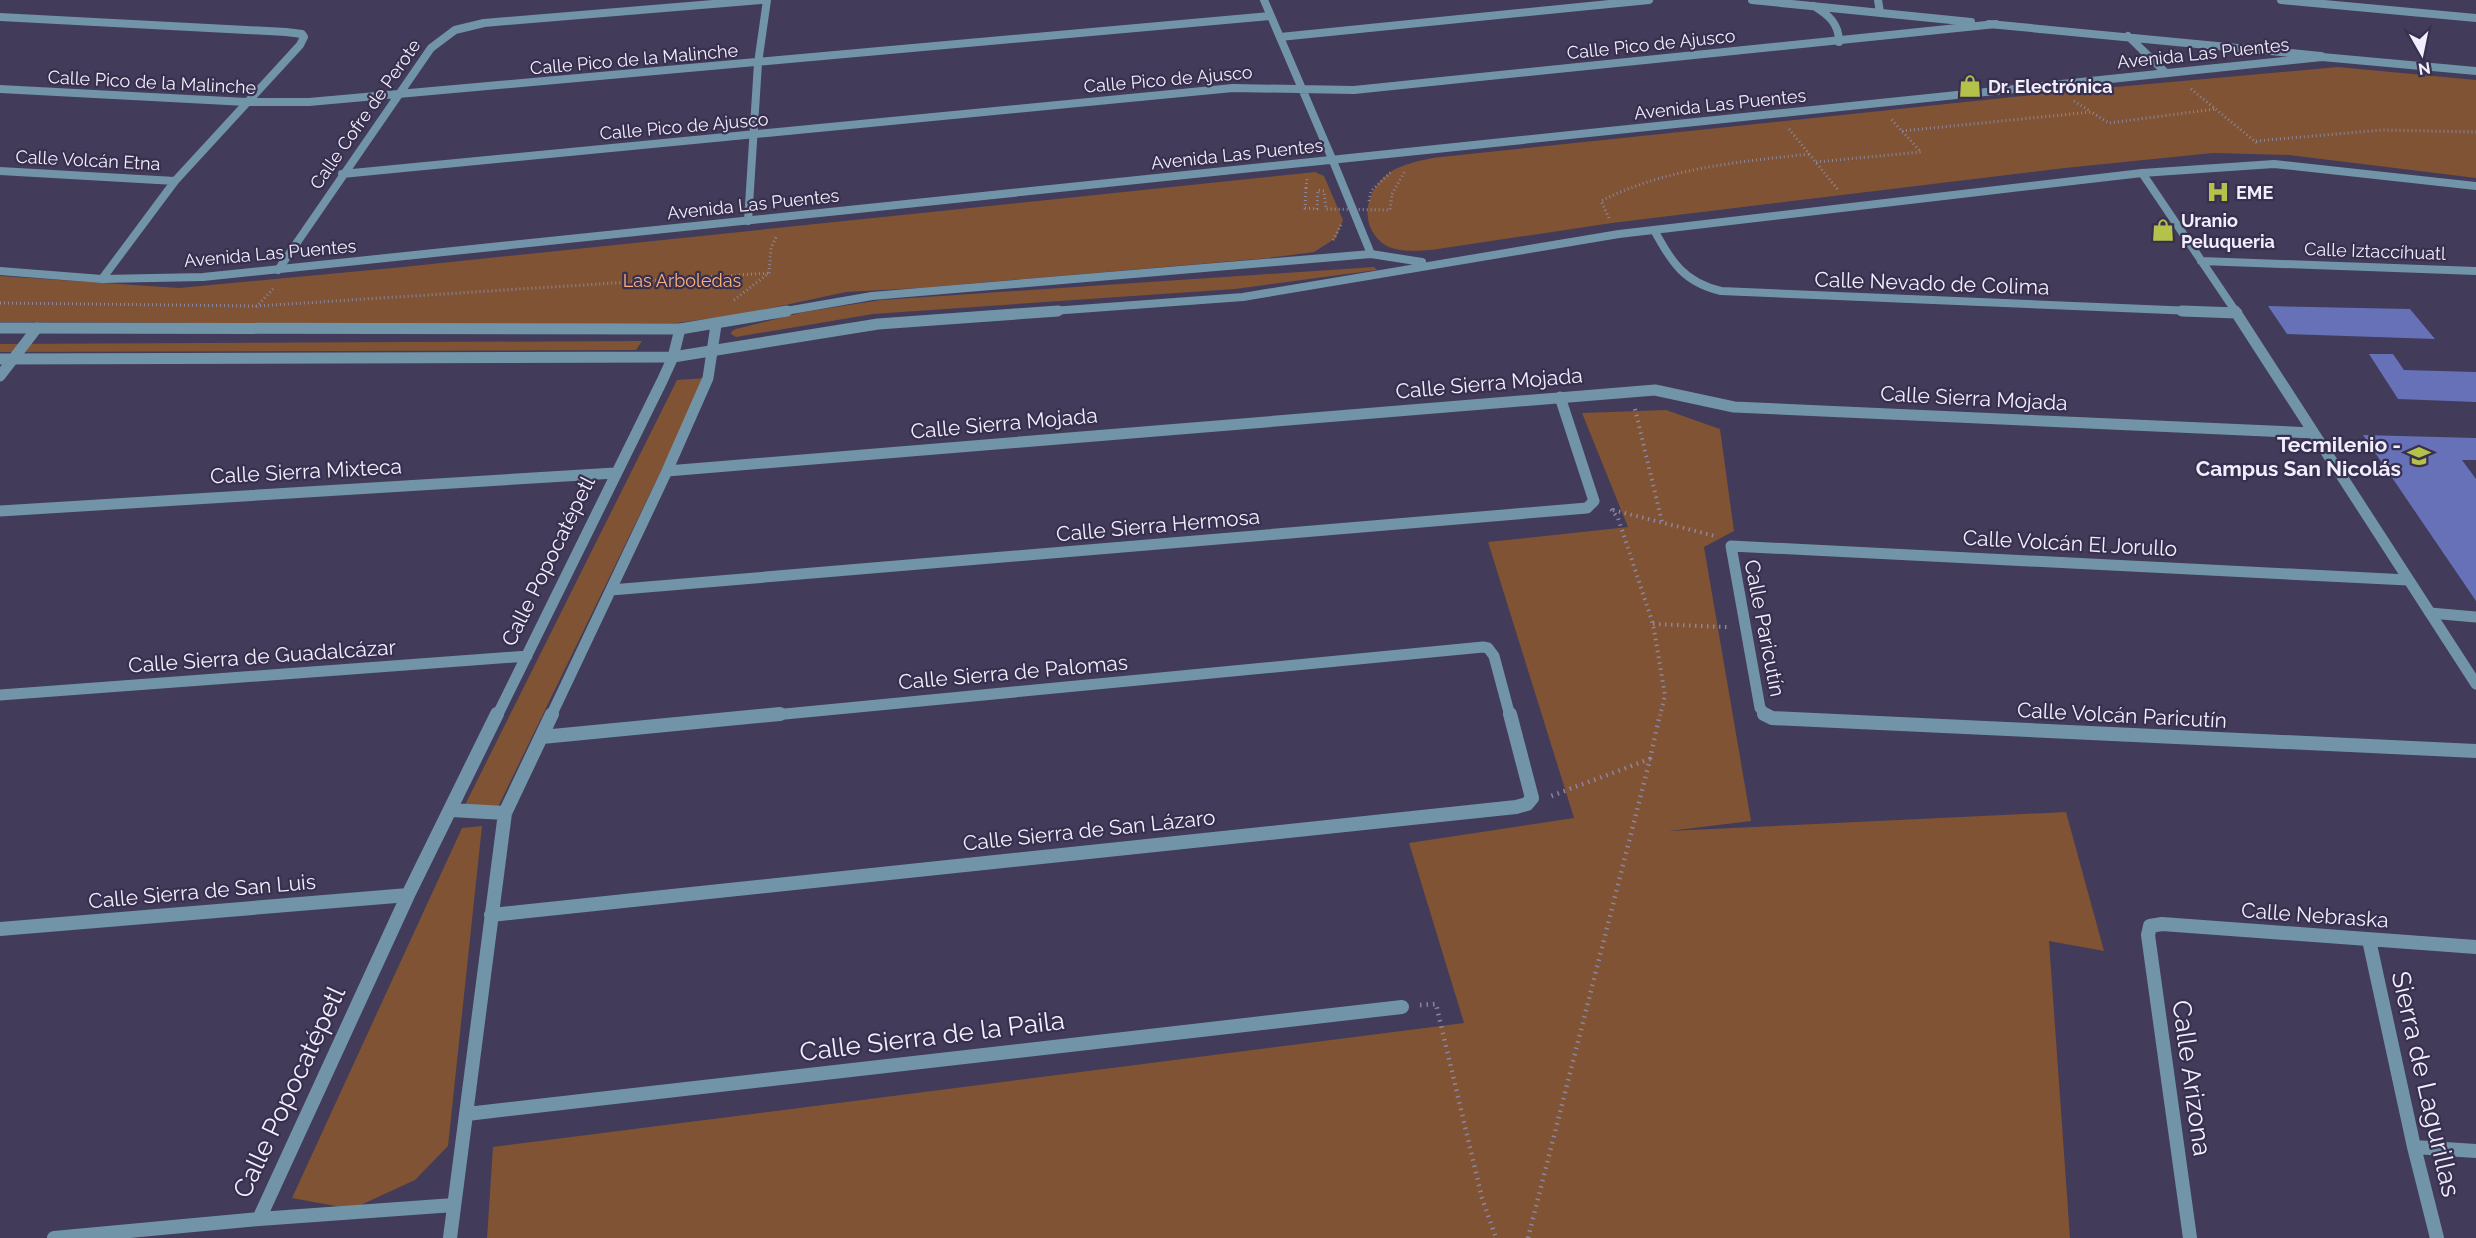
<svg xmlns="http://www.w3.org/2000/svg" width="2476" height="1238" font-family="Raleway,sans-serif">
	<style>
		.green { fill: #7f5333 }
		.building { fill: #6671b7 }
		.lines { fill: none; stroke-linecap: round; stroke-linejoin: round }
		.path-far2 { stroke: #8c879e; stroke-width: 3; stroke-dasharray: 1 3; stroke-linecap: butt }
		.path-far1 { stroke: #8c879e; stroke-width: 4; stroke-dasharray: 1.5 4.5; stroke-linecap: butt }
		.path { stroke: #8c879e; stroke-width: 4.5; stroke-dasharray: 1.5 5; stroke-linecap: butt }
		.service { stroke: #7294a8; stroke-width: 11 }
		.minor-far2 { stroke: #7294a8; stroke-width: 8 }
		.minor-far1 { stroke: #7294a8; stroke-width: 11 }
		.minor { stroke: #7294a8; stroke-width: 14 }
		.tertiary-far1 { stroke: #7294a8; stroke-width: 8 }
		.tertiary { stroke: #7294a8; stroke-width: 11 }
		.path-bridge { stroke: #8c879e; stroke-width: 3; stroke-dasharray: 1 3; stroke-linecap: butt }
		.labels { text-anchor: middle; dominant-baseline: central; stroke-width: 4.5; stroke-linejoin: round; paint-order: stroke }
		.far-street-label { font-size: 18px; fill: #f1eefd; stroke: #38304e }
		.far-poi-label { font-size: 18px; font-weight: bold; fill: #f1eefd; stroke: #38304e; text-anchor: start }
		.far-park-label { font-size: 18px; fill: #fdb27e; stroke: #38304e }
		.street-label { font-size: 21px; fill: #f1eefd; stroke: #38304e }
		.poi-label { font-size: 21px; font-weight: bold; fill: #f1eefd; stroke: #38304e; text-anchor: end }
		.near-street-label { font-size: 26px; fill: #f1eefd; stroke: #38304e }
	</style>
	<rect width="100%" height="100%" fill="#423b59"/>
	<path class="green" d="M2338,67L2476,80V178L2289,155L2213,153L2065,168L1612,223L1431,250C1415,251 1394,253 1381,242C1357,221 1368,186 1392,171C1404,164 1419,161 1432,158L2060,92Z
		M1315,172L1324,176L1343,220L1336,238L1314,252L1269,258L920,288L846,292L743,314L676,323L564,325L0,322V276L179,288L403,267Z
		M1374,267L1377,270L1235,289L873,314L736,337L731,334L732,331L736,329L804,312L881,300Z
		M642,341L636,350L0,352V344Z
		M706,378L498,807H464L677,380Z
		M1666,410L1720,429L1734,531L1704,547L1751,821L1669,831L2066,812L2104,951L2049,941L2070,1238H487L493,1147L1464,1023L1409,843L1574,818L1488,542L1628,527L1582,413Z
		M482,826L448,1146L415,1180L352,1209L292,1198L462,828Z"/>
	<path class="building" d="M2268,306L2410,309L2435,339L2287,334Z
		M2369,354H2393L2404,370L2476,372V402L2398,399Z
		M2363,435L2476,438V460H2462L2476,479V601Z"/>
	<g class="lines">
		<path class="path-far2" d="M2191,89L2257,143
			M2074,101L2090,111
			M1789,129L1839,191
			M1902,131L2091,112L2109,123L2216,109
			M2256,141L2382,130L2476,132
			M1816,162L1921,152L1891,119
			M1306,188L1307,179
			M1392,194L1405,171
			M1369,201L1371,191L1391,172
			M1609,218L1601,201C1667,168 1737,162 1810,154
			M1333,240L1341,225
			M734,300L769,273L771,248L777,235
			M0,303L257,306L769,273
			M256,307L274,288"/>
		<path class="path-far1" d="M1635,409L1662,522
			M1611,509L1618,518L1653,624L1665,695L1660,716
			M1613,510L1715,536
			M1653,624L1727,627"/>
		<path class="path" d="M1650,759L1660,714
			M1420,1005L1436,1004L1482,1198L1496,1238
			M1528,1238L1650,759L1551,796"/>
		<path class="service" d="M2430,613L2476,617"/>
		<path class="minor-far2" d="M1264,0L1333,161
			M1752,0L1971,22
			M1878,0L1880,12
			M2281,0L2476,18
			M1814,6C1829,15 1839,24 1839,42
			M0,17L286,32L302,34L304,37L300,45L175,181L102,279
			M1989,24L2321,56
			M2128,36L2166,73
			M1280,37L1649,0
			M0,89L246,102H309L1270,16
			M0,171L175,181
			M2142,173L2236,312
			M342,174L1233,88L1354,90L1996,24
			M748,221L758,63L767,0
			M1654,230C1672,262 1683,282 1721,291L2217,312
			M2201,261L2476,271
			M278,270L431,48L455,30L484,23L761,0"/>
		<path class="minor-far1" d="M2182,311L2237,313
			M2235,311L2476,684
			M0,376L37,328
			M667,471L1655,390L1734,407L2313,433
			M0,511L615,473
			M611,590L1587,508L1594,501L1560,397
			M0,695L527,656
			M497,716L662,381L673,357L680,329
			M551,716L667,471L708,378L716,325
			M764,716L1483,647L1488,648L1494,656L1510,716
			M1767,716L1760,708L1731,546L2408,580"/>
		<path class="minor" d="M1764,714L1772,718L2476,751
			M542,737L780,714
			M451,810L505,813
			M491,915L1516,807L1527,804L1532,798L1510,714
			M0,929L408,895
			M2369,940L2414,1147L2437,1238
			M467,1114L1402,1007
			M2414,1147L2476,1151
			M259,1219L408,895L497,714
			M54,1238L259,1219L454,1205
			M450,1238L505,813L552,714
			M2190,1238L2148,935L2150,926L2162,924L2476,947"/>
		<path class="tertiary-far1" d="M1333,161L1371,254
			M0,271L102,279L203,277L2322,57L2476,71
			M780,312L872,296L1371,254L1422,262
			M1038,312L1243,297L1619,234L2142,173L2274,164L2476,186"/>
		<path class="tertiary" d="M0,328L680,329L787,311
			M0,359L673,357L878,324L1058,311"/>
		<path class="path-bridge" d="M1306,188L1305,208L1317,209L1318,190L1324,191L1326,209L1390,210L1392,194"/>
	</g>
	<defs>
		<g id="shop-bare" transform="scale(1.8)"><path d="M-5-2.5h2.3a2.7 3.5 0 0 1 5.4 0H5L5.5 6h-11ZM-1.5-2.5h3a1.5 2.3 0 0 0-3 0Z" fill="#b4c24a" stroke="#38304e" stroke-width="2.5" paint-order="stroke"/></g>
		<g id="hospital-bare" transform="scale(1.8)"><path d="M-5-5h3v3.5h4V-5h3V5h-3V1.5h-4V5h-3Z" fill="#b4c24a" stroke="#38304e" stroke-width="2.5" paint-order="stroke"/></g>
		<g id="university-bare" transform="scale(1.8)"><path d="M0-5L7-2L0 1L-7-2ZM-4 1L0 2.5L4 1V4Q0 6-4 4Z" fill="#b4c24a" stroke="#38304e" stroke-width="2.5" paint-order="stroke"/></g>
	</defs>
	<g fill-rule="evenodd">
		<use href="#shop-bare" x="1970" y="86"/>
		<use href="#hospital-bare" x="2218" y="192"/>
		<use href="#shop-bare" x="2163" y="230"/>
		<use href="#university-bare" x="2419" y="456"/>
	</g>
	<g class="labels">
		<g class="far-street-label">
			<text transform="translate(1651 44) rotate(-6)">Calle Pico de Ajusco</text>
			<text transform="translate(2203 53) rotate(-6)">Avenida Las Puentes</text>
			<text transform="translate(634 59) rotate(-5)">Calle Pico de la Malinche</text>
			<text transform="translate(1168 79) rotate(-5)">Calle Pico de Ajusco</text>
			<text transform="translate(152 82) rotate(3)">Calle Pico de la Malinche</text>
			<text transform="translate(1720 104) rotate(-6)">Avenida Las Puentes</text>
			<text transform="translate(365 114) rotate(-55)">Calle Cofre de Perote</text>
			<text transform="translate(684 126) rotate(-5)">Calle Pico de Ajusco</text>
			<text transform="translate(1237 154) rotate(-6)">Avenida Las Puentes</text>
			<text transform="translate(88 160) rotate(3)">Calle Volcán Etna</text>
			<text transform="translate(753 204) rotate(-6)">Avenida Las Puentes</text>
			<text transform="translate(2375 251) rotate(2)">Calle Iztaccíhuatl</text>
			<text transform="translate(270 253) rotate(-5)">Avenida Las Puentes</text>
		</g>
		<g class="far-poi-label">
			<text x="1988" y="86">Dr. Electrónica</text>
			<text x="2236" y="192">EME</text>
			<text x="2181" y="220">Uranio<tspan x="2181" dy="21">Peluqueria</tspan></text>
		</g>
		<g class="far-park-label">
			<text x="682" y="280">Las Arboledas</text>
		</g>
		<g class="street-label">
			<text transform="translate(1932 283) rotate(2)">Calle Nevado de Colima</text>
			<text transform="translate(1489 383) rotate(-5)">Calle Sierra Mojada</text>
			<text transform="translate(1974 398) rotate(3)">Calle Sierra Mojada</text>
			<text transform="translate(1004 423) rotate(-5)">Calle Sierra Mojada</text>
			<text transform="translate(306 471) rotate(-3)">Calle Sierra Mixteca</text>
			<text transform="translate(1158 525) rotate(-5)">Calle Sierra Hermosa</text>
			<text transform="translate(2070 543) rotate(3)">Calle Volcán El Jorullo</text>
			<text transform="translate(548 561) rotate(-64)">Calle Popocatépetl</text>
			<text transform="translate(1765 628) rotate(79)">Calle Paricutín</text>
			<text transform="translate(262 656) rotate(-4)">Calle Sierra de Guadalcázar</text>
			<text transform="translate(1013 672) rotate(-5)">Calle Sierra de Palomas</text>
			<text transform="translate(2122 715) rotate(3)">Calle Volcán Paricutín</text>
			<text transform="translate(1089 830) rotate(-6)">Calle Sierra de San Lázaro</text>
			<text transform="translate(202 891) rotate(-5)">Calle Sierra de San Luis</text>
			<text transform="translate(2315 915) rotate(4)">Calle Nebraska</text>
		</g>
		<g class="poi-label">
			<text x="2401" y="444">Tecmilenio -<tspan x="2401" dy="24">Campus San Nicolás</tspan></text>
		</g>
		<g class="near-street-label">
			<text transform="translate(932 1036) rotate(-7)">Calle Sierra de la Paila</text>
			<text transform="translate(2192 1078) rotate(82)">Calle Arizona</text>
			<text transform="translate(2426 1084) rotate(77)">Sierra de Lagurillas</text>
			<text transform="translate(289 1092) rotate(-65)">Calle Popocatépetl</text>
		</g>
	</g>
	<g transform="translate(2422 54) rotate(171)" stroke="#38304e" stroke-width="4.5" paint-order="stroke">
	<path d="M0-4.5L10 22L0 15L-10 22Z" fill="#f1eefd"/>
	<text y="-9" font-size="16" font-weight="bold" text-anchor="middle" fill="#f1eefd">N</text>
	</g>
</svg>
